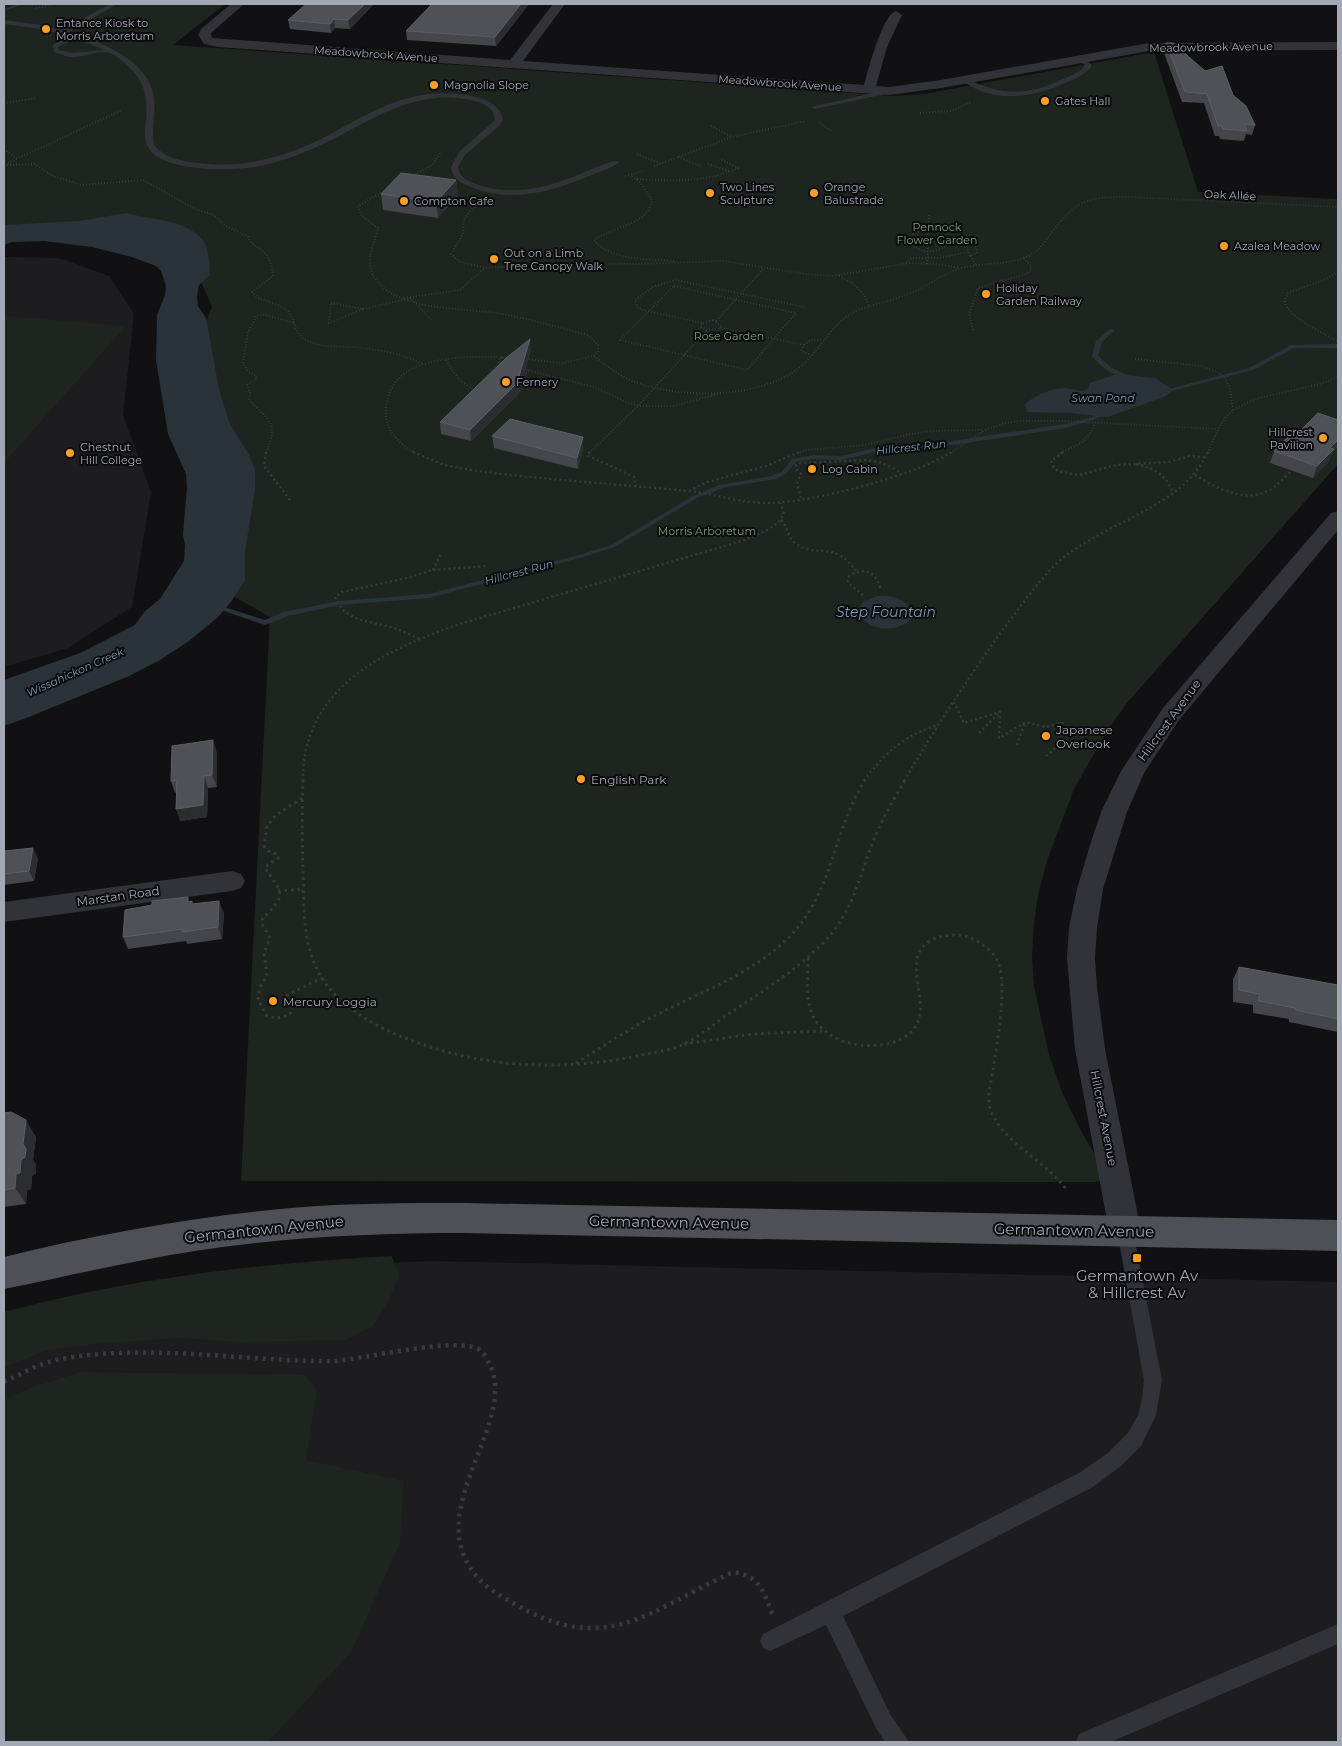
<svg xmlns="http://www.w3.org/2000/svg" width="1342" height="1746" font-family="Montserrat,sans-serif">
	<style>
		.built { fill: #1d1d20 }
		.green { fill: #1d251e }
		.water { fill: #293339 }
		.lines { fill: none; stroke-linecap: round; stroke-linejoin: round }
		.stream { fill: #293339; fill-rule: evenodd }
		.path-far3 { stroke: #383a3f; stroke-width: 2; stroke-dasharray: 1 2; stroke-linecap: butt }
		.path-far2 { stroke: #383a3f; stroke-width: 2.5; stroke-dasharray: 2 3; stroke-linecap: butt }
		.path-far1 { stroke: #383a3f; stroke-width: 3; stroke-dasharray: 2.5 4; stroke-linecap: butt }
		.path { stroke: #383a3f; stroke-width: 4.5; stroke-dasharray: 3 5; stroke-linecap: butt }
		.service { fill: #323338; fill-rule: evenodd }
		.minor { fill: #323338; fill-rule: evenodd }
		.primary { fill: #4e5057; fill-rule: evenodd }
		.path-bridge { stroke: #383a3f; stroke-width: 2; stroke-dasharray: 1 2; stroke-linecap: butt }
		.wall { fill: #44464b }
		.shaded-wall { fill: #2b2d30 }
		.building { fill: #4e5156; stroke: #5b5f65 }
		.poi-dot { fill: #fa9f22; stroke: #0c0c0e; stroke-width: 2 }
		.labels { text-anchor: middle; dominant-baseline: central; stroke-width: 4; stroke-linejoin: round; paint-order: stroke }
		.far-poi-label { font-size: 11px; fill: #a2a9b4; stroke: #0c0c0e; text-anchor: start }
		.far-street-label { font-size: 11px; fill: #a2a9b4; stroke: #0c0c0e }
		.far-park-label { font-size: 11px; fill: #78a077; stroke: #0c0c0e }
		.far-water-label { font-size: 11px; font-style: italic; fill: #769bb1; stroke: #0c0c0e }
		.street-label { font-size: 12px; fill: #a2a9b4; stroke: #0c0c0e }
		.poi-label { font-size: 12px; fill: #a2a9b4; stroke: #0c0c0e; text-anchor: start }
		.water-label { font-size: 14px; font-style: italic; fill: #769bb1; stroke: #0c0c0e }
		.near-street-label { font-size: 15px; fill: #a2a9b4; stroke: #0c0c0e }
		.near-poi-label { font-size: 15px; fill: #a2a9b4; stroke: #0c0c0e }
	</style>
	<rect width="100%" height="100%" fill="#111113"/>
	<path class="built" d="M4,257L59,258L109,276L134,314L123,415L151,492L132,607L68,648L4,667Z
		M430,1261L1338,1282V1742H4V1328L365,1264Z"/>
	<path class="green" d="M4,4H225L173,45L894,96L924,94L1154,52L1198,192L1338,199V464L1127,703L1107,731L1074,789L1047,861L1038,895L1034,923L1032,956L1034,986L1049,1055L1062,1092L1080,1129L1102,1167V1180L1096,1182L241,1181L270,617L233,596L186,372L212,307L192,261L4,230Z
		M4,316L126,326L4,463Z
		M392,1256L399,1276L388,1302L373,1326L346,1340L241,1342L180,1338L103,1343L48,1350L4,1367V1312C130,1278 262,1263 392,1256Z
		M81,1372C156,1374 231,1372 305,1375L317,1390L306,1460L404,1481L400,1543L351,1652L268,1742H4V1400L30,1388Z"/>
	<path class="water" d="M126,213C151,220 185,219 203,240C209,248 210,266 210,275L199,285L197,297L198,306L206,318L219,389L229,422L249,455L255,469V489L245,552V580L231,602L218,617L189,641L160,660L129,676L29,717L4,726V680L80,653L135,625L145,611L160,599L184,561L185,546L183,534L187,488L186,474L168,434L156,360L157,315L165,295L166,286L161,271L156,266L132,257L92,247L44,241L12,242L4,245V225L79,221Z
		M1117,374L1155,378L1173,390L1166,396L1108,417L1068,413L1027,412L1025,404C1035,395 1052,388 1065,388C1073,389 1081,393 1088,389L1090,383Z
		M877,596C891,595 909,598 913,615C904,636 856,632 860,606L863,602Z"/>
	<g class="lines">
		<path class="stream" d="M19,4H24L4,11V9Z
			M1110,329L1115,330L1102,342L1098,356L1112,368L1130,376V378C1115,378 1101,367 1092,356L1096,341Z
			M1338,344V348H1294L1253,370L1160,394L1157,392L1249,368L1291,345Z
			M1106,411L1111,412L1093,420L1066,428L946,446L880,451L841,460L813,459L796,462L786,474L775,479L723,488L697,498L615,547L583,557L429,598L339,605L288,616L265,625L221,610L213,612L209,610L210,608L221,606L265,620L283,612L339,601L429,594L579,555L611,545L693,496L719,485L771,476L782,472L792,459L813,455L841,456L880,447L946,442L1065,424L1089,418Z"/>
		<path class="path-far3" d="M36,8L54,4
			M4,103L36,98
			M920,113L951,111L971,102
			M820,123L831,131
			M711,126L732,137
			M4,149L17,159
			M637,154L660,163
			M678,157L701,166
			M8,163L122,110
			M708,164L729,171
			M4,165L34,164L53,176L82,185L143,180L195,209L214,215L226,226L248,236C252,252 271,244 273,276L252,292C260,302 275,302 285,309C296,317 293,331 303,338C317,348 336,346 352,347C376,349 401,353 423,364
			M654,166L732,137L806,121
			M412,176L432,165L441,152
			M625,176L643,171
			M632,176L641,184L652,200C649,225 611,227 594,240C611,261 650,259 675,261
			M637,179C672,181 705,183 738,168L720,159
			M389,188L358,206L362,216L378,228C375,241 366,259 372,273C391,313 465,307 502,314C530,319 557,327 584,334L591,337L598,345V351L594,356
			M476,204L464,219L463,234L451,254L460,262L487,268L561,263L637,264L724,261L805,274L832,276L909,263L935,264L960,268
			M920,231L937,232L945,238L946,246C934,254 921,253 910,243L911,235Z
			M966,236L975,237L977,253L970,256L967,248Z
			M910,240L965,243
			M970,256L976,265
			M906,263L911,258H939L967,252
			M927,264L929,214
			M1338,272L1326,279L1288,293C1287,296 1285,298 1285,301C1285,316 1326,334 1338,342
			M839,276C854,283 863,290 869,306
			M1001,280L1006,284L1007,291L997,302L1007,307
			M674,286L796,313L747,370L620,340Z
			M404,298L460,290L485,268
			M331,303L363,309L329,323Z
			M713,320L722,326L719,329L707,330L701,327L702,323Z
			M716,321L764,268
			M702,323L643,310L637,307L635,300L653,287L675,280L805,307
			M721,328L804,345L801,351L811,355
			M973,330L969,314L978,288L1026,274L1031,270V266L1024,258
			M804,345L810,340H823
			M502,357L498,363L505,364
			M526,359L562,363L594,356C606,366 620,376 635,382C681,399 759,399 799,368C823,349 831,320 861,309C878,303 895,300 911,293C929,285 944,273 962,268C985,262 1011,266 1032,254C1041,249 1046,239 1052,232C1078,198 1088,197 1130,197L1338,207
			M1135,359L1202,366L1219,373L1224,377L1230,388L1233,410
			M446,360L459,380L476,391
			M523,369L594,387L624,401L640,406H674L718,394
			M517,393C524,387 529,383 525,374L529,370
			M266,453C279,422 270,422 249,400L250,393L247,385L256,379V376L249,372L243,364L248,332L257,315H266L295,323
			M415,453C398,443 384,429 386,408C390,352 469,356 510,358
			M589,453L638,406L707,330
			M797,453L805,450L865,445L910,434L932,431L983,430
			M950,453L987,429L1005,423L1019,421H1062L1217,429
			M1060,453C1079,444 1086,444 1095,423
			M1208,453C1213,441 1218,426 1228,415C1253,391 1305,393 1338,377"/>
		<path class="path-far2" d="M266,452L264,466L290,500
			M413,452L444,465L477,471C547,480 618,484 688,491C716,494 743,504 771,503C814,502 916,475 952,452
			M590,452L587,455L634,477L636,487
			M1063,452L1051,461L1054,468L1058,471L1079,475L1116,465L1169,462L1190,456L1208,458
			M1136,464C1154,468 1167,475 1173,493
			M1195,475C1216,488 1244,503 1268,491C1277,486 1284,477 1292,471
			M689,491L707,482L766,466L800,452
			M801,498L797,484L801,474L796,469V465L801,463L867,460L882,463L900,472
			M781,520C788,527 788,538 795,543C819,560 832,538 857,572
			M433,570L442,552
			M863,595L848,583L849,576C865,565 878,574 881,591
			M419,639C410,634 400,630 390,627C369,621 344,621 335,597L342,592L411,577L432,570L488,566
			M954,702L964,723L1000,712L999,738L1026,722L1046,727L1066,722
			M979,733L1000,712
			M1017,745L1025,722
			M1046,756L1058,746L1060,735L1054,728
			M303,781C302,687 386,649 463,623L745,540C758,534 777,528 784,514L781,503
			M864,781C883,754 906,734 938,725
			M904,781C934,730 967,680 1001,632C1018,610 1034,587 1053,567C1098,522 1180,512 1208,452"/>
		<path class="path-far1" d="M303,780C302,810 302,840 303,870C304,906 302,945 321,977C337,1002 364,1020 391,1032C469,1067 554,1073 637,1056C651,1053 666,1051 679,1046C697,1039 711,1026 727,1015C760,993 794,972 822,944C854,912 858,879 874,839C882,819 894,799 905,780
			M302,798L276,815L267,826L264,846L268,851L278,855V858L265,867C270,879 287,890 276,904C272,910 266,914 262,920L263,926L270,938L264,953L267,976L260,987L258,1000L267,1016L277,1018L290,1015L292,1005L287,995L322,978
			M278,891L303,889
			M808,958C808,975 805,994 811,1011C815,1025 828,1035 842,1041C859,1047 878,1047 894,1042C945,1024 903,975 921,949C930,936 951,933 965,936C978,940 995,951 999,965C1007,989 997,1044 993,1070C991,1083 986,1097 991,1111C1005,1145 1045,1160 1066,1189
			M684,1044L753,1034L822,1031
			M576,1063C602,1047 627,1030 654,1016C706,989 773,967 807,915C834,873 838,822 865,780"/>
		<path class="path" d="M4,1382C21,1374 38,1364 56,1360C147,1342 241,1362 333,1361C362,1360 462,1334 481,1351C486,1355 488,1362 491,1367C516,1428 418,1513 479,1579C488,1589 501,1596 513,1603C606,1658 648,1611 733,1572C761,1576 763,1592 773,1615"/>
		<path class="service" d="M110,4H117L69,32C100,42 149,59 154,98C156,114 151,129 154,145C165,158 181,161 198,163C245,169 288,156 329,135C349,124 369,112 390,104C417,93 448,90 476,97C489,100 500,106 503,120L499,126L465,155L458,167C459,176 465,179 473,183C506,196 538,190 570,178C580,175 613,157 620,162C612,168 601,171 592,175C554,191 512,204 471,187C461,183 452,179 451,167L459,152L493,122L495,120C494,107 483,103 471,100C410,87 365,126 312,149C294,157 275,163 255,167C231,171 155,173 146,143C144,136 145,128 146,121C148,98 145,82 128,66C123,62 116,55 110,53C98,50 84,58 72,57C66,57 60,54 54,52L53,45L69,36L41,29L4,24V20L41,25L62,30ZM75,38L104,50L72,53L59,50L58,47Z
			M1078,58H1082L1091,64V67C1084,75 1075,79 1065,83C1033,98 991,104 962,80L967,79C1003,96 1027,96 1063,79C1071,76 1081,72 1085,65L1078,60Z
			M886,88L889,90L881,95L815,109L811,107L877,92Z
			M1125,1223L1131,1226L1133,1231L1162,1380L1156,1415L1141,1446L1121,1466L1093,1487L843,1616L890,1714L909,1742H885L876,1728L826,1625L770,1651L763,1648L760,1641L763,1634L1079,1473L1108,1453L1128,1433L1138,1415L1142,1399L1144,1380L1117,1231L1119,1226Z
			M1338,1624V1644L1111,1742H1076L1079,1734Z"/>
		<path class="minor" d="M231,4H244L211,33L212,38L510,60L553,4H565L523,61L864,85C868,71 882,15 896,11L902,15L887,47L876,86L889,87L941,80L1149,43L1338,42V50L1149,51L941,88L889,95L218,47L204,44L198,35L201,29Z
			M1338,511V530L1179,720L1144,773L1127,812L1103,889L1097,928L1095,958L1097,987L1105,1049L1141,1231L1136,1241L1125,1246L1114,1241L1109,1231L1075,1049L1067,958L1069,928L1077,889L1090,845L1101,812L1121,771L1163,708L1331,513Z
			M232,871L241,874L245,881L241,888L232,891L4,922V902Z"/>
		<path class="primary" d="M465,1203L1338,1220V1251L465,1233C376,1233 288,1237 201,1250C134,1260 69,1276 4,1289V1257C98,1234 194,1217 291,1208C349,1203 407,1203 465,1203Z"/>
		<path class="path-bridge" d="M363,309L411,298L432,321"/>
	</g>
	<path class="wall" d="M374,4L350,29L335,28L331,33L290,29L288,20Z
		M529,4L496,46L407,40L406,31Z
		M1166,43L1233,95L1255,125L1252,135L1246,134L1244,141L1220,139L1219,136H1215L1204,103L1182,102L1164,53Z
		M456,180L458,195L438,218L383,210L381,194Z
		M531,350L518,394L471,441L441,434L440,422Z
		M492,436L583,437V449L578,469L494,448Z
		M1274,451L1332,453L1329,461L1313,478L1270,463Z
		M217,753V787L208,788L207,817L180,821L176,792L175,793L171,781Z
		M4,851L38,858L34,881L4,885Z
		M190,901L194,904L224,913L222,939L187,944L186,941L128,949L123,937Z
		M1239,967L1338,985V1032L1289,1022V1019L1253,1013V1005L1233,1002V979Z
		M4,1113L36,1137L33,1160L36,1165V1173L32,1176L31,1189L27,1190L26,1204L4,1207Z"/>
	<path class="shaded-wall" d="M365,4H374L350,29L348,20Z
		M521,4H529L496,46L495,37Z
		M334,19L335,28L331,33L330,24Z
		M456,180L458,195L438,218L436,202Z
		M530,339L531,350L518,394L471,441L470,430Z
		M583,437V449L578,469L577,458Z
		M1338,440V447L1332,453L1329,461L1313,478L1317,466L1330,448Z
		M213,740L217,753V787L212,775Z
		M204,776L208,788L207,817L180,821L176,809Z
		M33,848L38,858L34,881L29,871Z
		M219,901L224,913L222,939L218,927Z
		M26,1120L36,1137L33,1160L36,1165V1173L32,1176L31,1189L27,1190L26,1204L15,1188L16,1174L23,1144Z"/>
	<path class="building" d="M306,4H365L348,20L334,19L330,24L288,20Z
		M432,4H521L495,37L406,31Z
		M1166,43H1173L1205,71L1222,66L1233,95L1246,106L1255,125L1244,124L1247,131L1223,129L1222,126H1218L1207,94L1185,92Z
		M401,173L456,180L436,202L381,194Z
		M530,339L517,383L470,430L440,422L505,359Z
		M1318,413L1338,420V440L1330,448L1334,449L1317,466L1274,451L1291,434L1296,435Z
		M510,419L583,437L577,458L492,436Z
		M213,740L212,775L204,776L203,805L176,809L177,780L171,781L172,746Z
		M33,848L29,871L4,874V851Z
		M188,897V902L192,901V904L219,901L218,927L182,932L183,929L123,937L125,910L152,905V901Z
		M1239,967L1338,985V1019L1296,1010L1295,1008L1259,1001V994L1239,990Z
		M11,1112L26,1120L23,1144L26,1149L25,1157L21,1160L20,1173L16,1174L15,1188L4,1190V1113Z"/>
	<g class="poi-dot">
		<circle cx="46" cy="29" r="5"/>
		<circle cx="434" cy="85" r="5"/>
		<circle cx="1045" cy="101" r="5"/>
		<circle cx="710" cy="193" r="5"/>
		<circle cx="814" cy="193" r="5"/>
		<circle cx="404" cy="201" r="5"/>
		<circle cx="1224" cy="246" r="5"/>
		<circle cx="494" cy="259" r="5"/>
		<circle cx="986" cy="294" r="5"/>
		<circle cx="506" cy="382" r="5"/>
		<circle cx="1323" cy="438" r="5"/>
		<circle cx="70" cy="453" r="5"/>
		<circle cx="812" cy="469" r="5"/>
		<circle cx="1046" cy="736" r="5"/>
		<circle cx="581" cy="779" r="5"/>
		<circle cx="273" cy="1001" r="5"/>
		<rect x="1132" y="1253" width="10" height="10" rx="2.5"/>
	</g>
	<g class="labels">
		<g class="far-poi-label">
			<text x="56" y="23">Entance Kiosk to<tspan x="56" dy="13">Morris Arboretum</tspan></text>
			<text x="444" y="85">Magnolia Slope</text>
			<text x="1055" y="101">Gates Hall</text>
			<text x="720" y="187">Two Lines<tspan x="720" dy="13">Sculpture</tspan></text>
			<text x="824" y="187">Orange<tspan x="824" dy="13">Balustrade</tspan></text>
			<text x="414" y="201">Compton Cafe</text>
			<text x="1234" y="246">Azalea Meadow</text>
			<text x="504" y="253">Out on a Limb<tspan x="504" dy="13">Tree Canopy Walk</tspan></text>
			<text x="996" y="288">Holiday<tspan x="996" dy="13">Garden Railway</tspan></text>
			<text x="516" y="382">Fernery</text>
			<text x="1313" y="432" text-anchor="end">Hillcrest<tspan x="1313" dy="13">Pavilion</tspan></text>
			<text x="80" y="447">Chestnut<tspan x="80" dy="13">Hill College</tspan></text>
			<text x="822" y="469">Log Cabin</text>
		</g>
		<g class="far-street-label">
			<text transform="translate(1211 47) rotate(-1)">Meadowbrook Avenue</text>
			<text transform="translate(376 54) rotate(4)">Meadowbrook Avenue</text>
			<text transform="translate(780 83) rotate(4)">Meadowbrook Avenue</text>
			<text transform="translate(1230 195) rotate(3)">Oak Allée</text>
		</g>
		<g class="far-park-label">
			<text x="937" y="227">Pennock<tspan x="937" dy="13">Flower Garden</tspan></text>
			<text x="729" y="336">Rose Garden</text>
			<text x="707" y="531">Morris Arboretum</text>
		</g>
		<g class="far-water-label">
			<text x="1103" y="398">Swan Pond</text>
			<text transform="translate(911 447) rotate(-6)">Hillcrest Run</text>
			<text transform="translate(519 572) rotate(-15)">Hillcrest Run</text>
			<text transform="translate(75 672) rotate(-24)">Wissahickon Creek</text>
		</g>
		<g class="street-label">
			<text transform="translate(1169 720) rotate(-54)">Hillcrest Avenue</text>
			<text transform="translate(118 896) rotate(-8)">Marstan Road</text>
			<text transform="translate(1104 1118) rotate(79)">Hillcrest Avenue</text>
		</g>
		<g class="poi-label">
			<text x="1056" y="729">Japanese<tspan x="1056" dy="14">Overlook</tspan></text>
			<text x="591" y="779">English Park</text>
			<text x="283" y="1001">Mercury Loggia</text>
		</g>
		<g class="water-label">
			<text x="886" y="612">Step Fountain</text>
		</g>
		<g class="near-street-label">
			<text transform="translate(669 1222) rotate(1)">Germantown Avenue</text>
			<text transform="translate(264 1229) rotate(-6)">Germantown Avenue</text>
			<text transform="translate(1074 1230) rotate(1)">Germantown Avenue</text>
		</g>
		<g class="near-poi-label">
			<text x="1137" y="1275">Germantown Av<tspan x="1137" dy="17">&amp; Hillcrest Av</tspan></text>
		</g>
	</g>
	<rect width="1342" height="1746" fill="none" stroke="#a2a9b4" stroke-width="10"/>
</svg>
